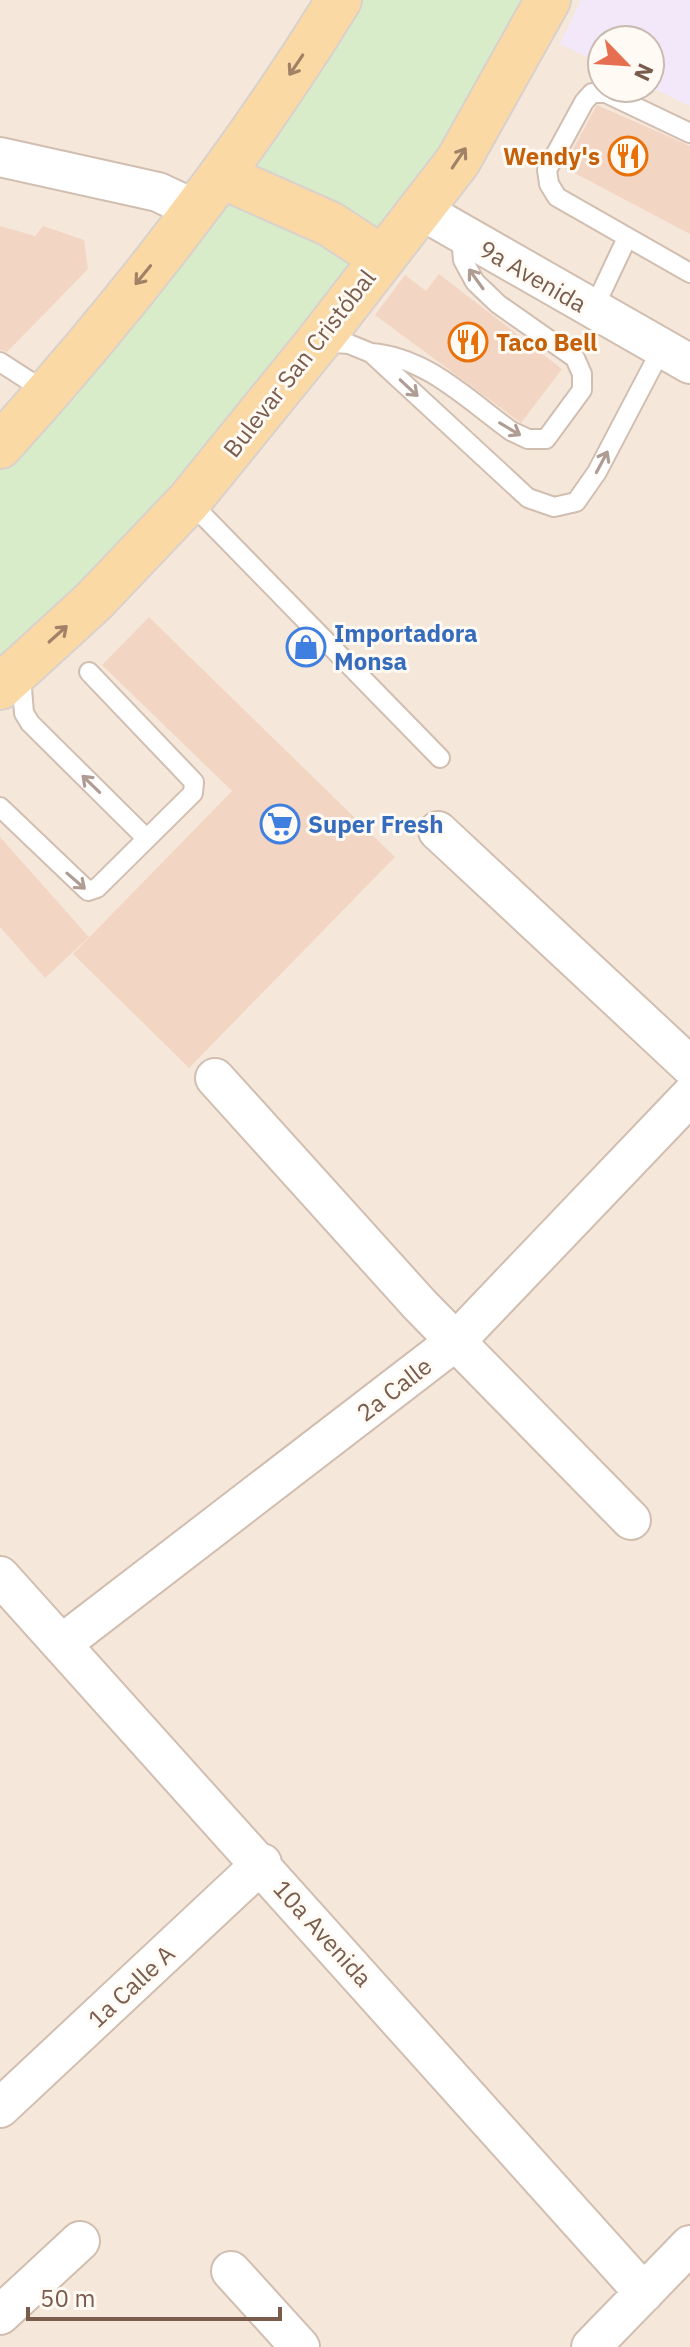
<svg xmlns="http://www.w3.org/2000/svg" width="690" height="2347" font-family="'IBM Plex Sans',sans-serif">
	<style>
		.residential { fill: #f5e8da; fill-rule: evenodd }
		.education { fill: #f3e8fa }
		.green { fill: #d8ecc9 }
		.building { fill: #f3d5c3 }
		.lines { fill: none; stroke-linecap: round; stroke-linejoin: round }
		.lane-casing { stroke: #d1beb0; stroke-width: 22 }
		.street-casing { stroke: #d1beb0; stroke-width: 42 }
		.primary-casing { stroke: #dad1cd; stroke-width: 48 }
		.lane { stroke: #fff; stroke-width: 18 }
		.street { stroke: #fff; stroke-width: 38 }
		.primary { stroke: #fbd9a5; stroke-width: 44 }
		.oneway { stroke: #a18267 }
		.oneway2 { stroke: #af9d94 }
		.labels { text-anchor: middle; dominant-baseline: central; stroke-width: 6; stroke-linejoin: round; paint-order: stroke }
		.food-label { font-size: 24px; font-weight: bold; fill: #c56008; stroke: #fffaf3; text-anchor: end }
		.street-label { font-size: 24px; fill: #7a5c4d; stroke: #fffaf3 }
		.shop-label { font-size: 24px; font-weight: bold; fill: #366cbe; stroke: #fffaf3; text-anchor: start }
	</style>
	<rect width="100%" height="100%" fill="#fdf6ec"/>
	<path class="residential" d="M0,0H690V2347H0ZM602,40H650V88H602Z"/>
	<path class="education" d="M581,0H690V106L650,87V40H602V64L560,44Z"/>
	<path class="green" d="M355,0H533L382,245L240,171Z
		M226,190L366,263L241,423L0,668V465Z"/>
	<path class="building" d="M597,105L690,146V234L563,167Z
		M0,226L35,236L43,226L84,240L88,269L7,352L0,350Z
		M439,274L562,369L521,423L375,315L405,275L426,291Z
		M149,617L395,857L189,1068L73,954L232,791L102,665Z
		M0,837L89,937L45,978L0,927Z"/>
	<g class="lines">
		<g class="lane-casing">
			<path id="lane" d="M690,133L606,93H592L584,102L547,170L549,184L557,197L690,273
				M593,310L626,240
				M321,342L349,344L371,353L528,498L554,507L576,502L597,472L661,350
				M371,353C426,357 467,399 511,431L528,439H546L582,390V374L575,358L498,304L475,282L463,260L461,236
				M0,362L48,393
				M189,501L440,758
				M21,676L24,713L30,723L146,838
				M0,807L88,891L97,888L193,793L194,782L89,672"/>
		</g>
		<g class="street-casing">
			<path id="street" d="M0,157L158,192L177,201L191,216
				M419,209L690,364
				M438,831L690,1066
				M215,1078L420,1305L631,1520
				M0,1576L644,2293
				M63,1643L457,1340L690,1096
				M0,2108L262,1863
				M231,2271L300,2347
				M0,2315L80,2241
				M591,2347L690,2245"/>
		</g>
		<g class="primary-casing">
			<path id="primary" d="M222,176L330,224L382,258
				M0,446C125,308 241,159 339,0
				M0,687L94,601L189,501L318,342L458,161L548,0"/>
		</g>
		<use href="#lane" class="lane"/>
		<use href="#street" class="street"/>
		<use href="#primary" class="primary"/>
	</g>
	<defs><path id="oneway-shaft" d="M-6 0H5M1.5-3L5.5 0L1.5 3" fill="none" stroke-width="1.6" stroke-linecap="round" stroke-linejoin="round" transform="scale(2)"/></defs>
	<g class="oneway">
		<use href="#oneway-shaft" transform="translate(296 65) rotate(124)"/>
		<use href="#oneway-shaft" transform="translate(459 158) rotate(-56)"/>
		<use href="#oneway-shaft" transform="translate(143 275) rotate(129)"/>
		<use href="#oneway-shaft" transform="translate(58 634) rotate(-42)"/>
	</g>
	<g class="oneway2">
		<use href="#oneway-shaft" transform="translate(476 279) rotate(-126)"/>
		<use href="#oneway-shaft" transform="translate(409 388) rotate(43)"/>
		<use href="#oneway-shaft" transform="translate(510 429) rotate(31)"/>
		<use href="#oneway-shaft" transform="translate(602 462) rotate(-62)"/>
		<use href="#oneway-shaft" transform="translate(91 784) rotate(-136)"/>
		<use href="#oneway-shaft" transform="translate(76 881) rotate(41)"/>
	</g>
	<defs>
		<g id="restaurant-ring" transform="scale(2)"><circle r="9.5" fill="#fffaf3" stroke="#e8710a" stroke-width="1.5"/><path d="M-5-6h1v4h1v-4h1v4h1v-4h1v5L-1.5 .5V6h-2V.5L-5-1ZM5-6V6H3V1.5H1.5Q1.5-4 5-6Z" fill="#e8710a"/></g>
		<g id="shop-ring" transform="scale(2)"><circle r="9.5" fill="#fffaf3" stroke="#3f7fe0" stroke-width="1.5"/><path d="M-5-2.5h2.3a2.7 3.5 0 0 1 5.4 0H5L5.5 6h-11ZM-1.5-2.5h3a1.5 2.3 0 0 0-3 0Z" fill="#3f7fe0"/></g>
		<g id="supermarket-ring" transform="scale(2)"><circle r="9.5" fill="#fffaf3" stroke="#3f7fe0" stroke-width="1.5"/><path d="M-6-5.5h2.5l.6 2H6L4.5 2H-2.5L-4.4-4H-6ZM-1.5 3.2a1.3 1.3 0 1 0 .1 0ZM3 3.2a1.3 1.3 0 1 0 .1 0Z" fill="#3f7fe0"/></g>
	</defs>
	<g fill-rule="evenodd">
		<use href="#restaurant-ring" x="628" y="156"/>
		<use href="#restaurant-ring" x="468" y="342"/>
		<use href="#shop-ring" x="306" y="647"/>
		<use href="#supermarket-ring" x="280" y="824"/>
	</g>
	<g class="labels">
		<g class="food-label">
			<text x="600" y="156">Wendy's</text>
			<text x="496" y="342" text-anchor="start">Taco Bell</text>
		</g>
		<g class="street-label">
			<text transform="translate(533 276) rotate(30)">9a Avenida</text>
			<text transform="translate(299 363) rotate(-52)">Bulevar San Cristóbal</text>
			<text transform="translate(394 1389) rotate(-38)">2a Calle</text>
			<text transform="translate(323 1933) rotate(48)">10a Avenida</text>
			<text transform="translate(131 1986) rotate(-43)">1a Calle A</text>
		</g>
		<g class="shop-label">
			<text x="334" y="633">Importadora<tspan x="334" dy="28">Monsa</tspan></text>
			<text x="308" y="824">Super Fresh</text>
		</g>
	</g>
	<g transform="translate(626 64) rotate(115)"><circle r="38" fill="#fffaf3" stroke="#cabbb1" stroke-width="2"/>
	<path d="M0-6L14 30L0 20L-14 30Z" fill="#e76f51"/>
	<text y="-12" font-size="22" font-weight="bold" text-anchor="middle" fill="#7a5c4d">N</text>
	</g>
	<path d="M28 2307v12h252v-12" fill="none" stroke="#7a5c4d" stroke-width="4"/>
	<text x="40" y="2307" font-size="24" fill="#7a5c4d" stroke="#fffaf3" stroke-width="6" paint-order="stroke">50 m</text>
</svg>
